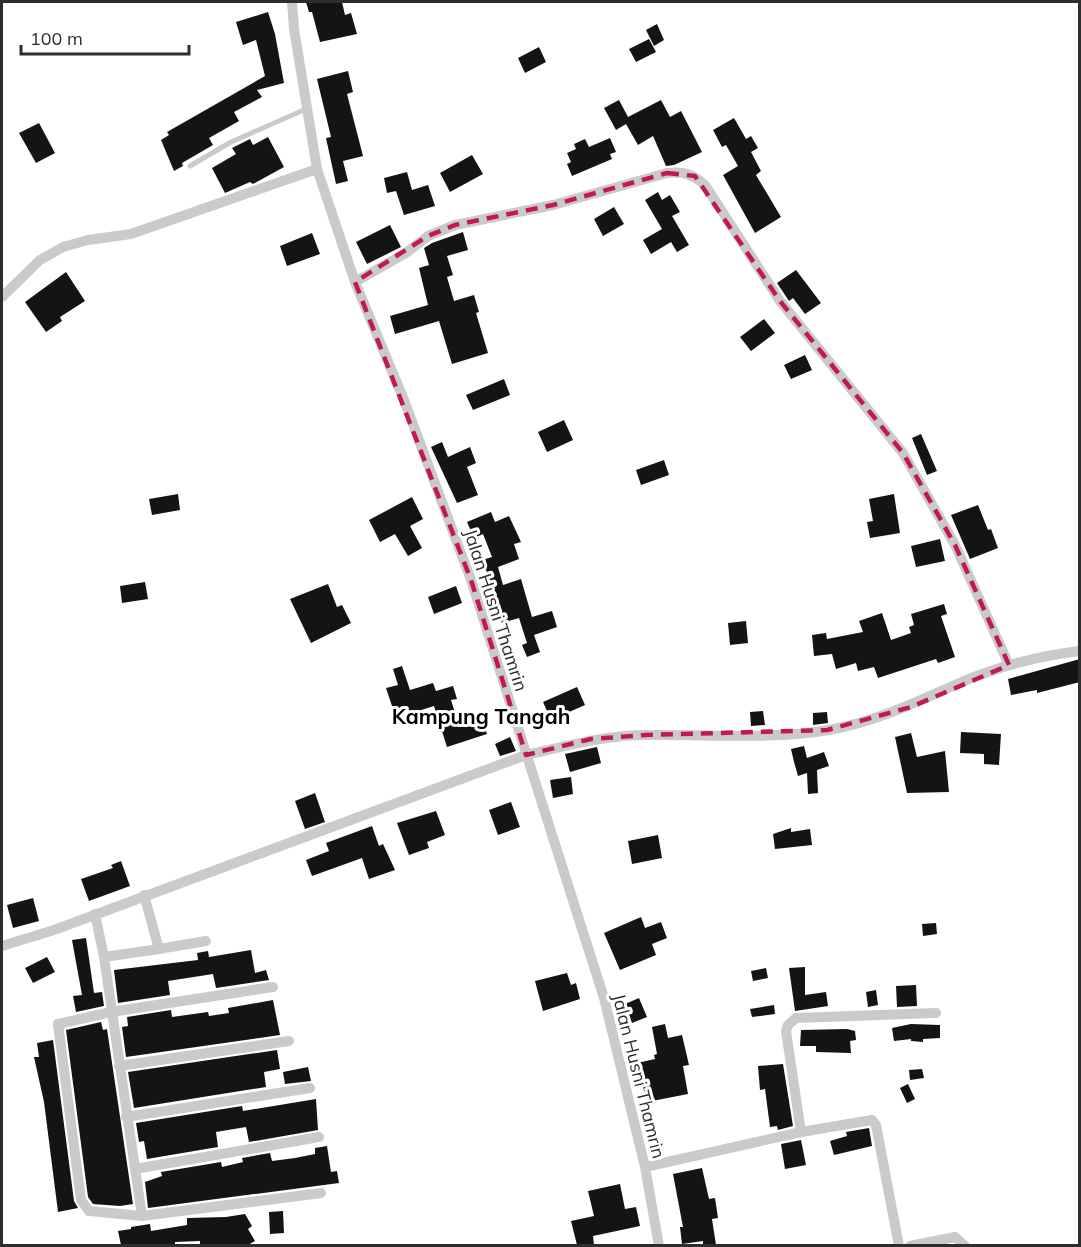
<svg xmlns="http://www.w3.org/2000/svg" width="1081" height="1247" font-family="Mulish,sans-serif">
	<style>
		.building { fill: #141414 }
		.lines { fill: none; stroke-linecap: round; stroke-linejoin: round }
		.lane { stroke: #cacaca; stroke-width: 5 }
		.street { stroke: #cacaca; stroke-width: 10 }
		.marked { fill: none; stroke: #c2185b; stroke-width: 4.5; stroke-dasharray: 12 8; stroke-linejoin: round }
		.labels { text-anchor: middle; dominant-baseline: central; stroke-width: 6; stroke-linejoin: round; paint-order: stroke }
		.street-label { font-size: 18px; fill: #2d2d2d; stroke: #fff }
		.quarter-label { font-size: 21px; font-weight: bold; fill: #000; stroke: #fff }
	</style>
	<rect width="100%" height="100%" fill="#fff"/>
	<path class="building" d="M306,2H342L345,15L351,13L357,34L320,42L312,12H309Z
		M268,12L275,34L284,83L257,90L262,97L234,112L239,121L209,138L213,145L182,163L183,166L174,171L161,140L169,135L167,132L265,76L256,40L243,45L236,22Z
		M657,24L664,40L654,46L646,30Z
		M649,39L656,52L636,62L629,49Z
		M539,47L546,62L525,73L518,58Z
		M348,71L353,92L347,94L363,156L343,161L348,181L336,184L326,138L331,137L317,79Z
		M619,100L628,117L661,100L670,117L681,111L702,152L674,165L666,166L653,136L638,145L626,124L616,130L604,108Z
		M734,118L746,139L751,136L758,148L751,152L761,171L756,175L781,217L755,233L723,175L738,166L726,145L722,147L713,130Z
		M39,123L55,153L36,163L19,133Z
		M268,137L284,167L253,184L250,182L225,193L212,168L236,154L232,148L250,139L253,145Z
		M610,138L616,152L610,154L612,159L572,176L567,164L571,162L567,153L576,149L574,144L585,139L589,147Z
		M472,155L483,174L450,192L440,173Z
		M407,172L412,190L428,185L435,206L404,215L396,191L387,193L384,178Z
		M658,192L662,200L670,195L680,212L672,216L689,245L677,252L671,242L651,254L643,240L662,229L645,200Z
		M614,207L624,224L603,236L594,219Z
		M390,225L401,247L367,264L356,242Z
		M463,232L468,250L447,256L453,275L447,277L454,301L474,295L479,312L476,313L488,353L452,364L439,321L395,334L390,316L428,305L419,268L429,265L424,248L432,243Z
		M312,233L320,254L287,266L280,246Z
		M796,270L821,303L805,314L793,298L789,301L777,283Z
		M66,272L85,301L60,317L62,321L46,332L25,302Z
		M764,319L775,333L751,351L740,337Z
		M805,355L812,370L791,379L784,365Z
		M504,379L510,395L473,410L466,395Z
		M564,420L573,440L547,452L538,432Z
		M921,434L937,471L927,475L912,438Z
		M442,442L448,457L470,447L476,463L467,467L478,495L457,503L431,447Z
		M664,460L669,475L641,485L636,470Z
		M178,494L180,510L152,515L149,499Z
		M894,494L900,533L870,538L867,522L873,521L869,499Z
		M412,497L423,519L410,526L422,548L408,556L395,534L380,542L369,520Z
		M978,505L988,530L991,529L998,548L970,559L951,515Z
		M491,512L495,522L509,516L521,542L514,544L519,559L498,567L503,585L521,579L532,617L552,611L557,627L534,635L540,652L527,657L522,645L527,643L519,618L502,623L495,602L492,603L485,576L488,575L482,560L492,557L483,534L474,538L467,522Z
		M940,539L945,561L916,567L911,546Z
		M145,582L148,599L122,603L120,586Z
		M328,584L337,607L342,605L351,623L311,643L290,599Z
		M456,586L462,603L434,614L428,597Z
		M944,604L947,614L941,616L955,657L938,663L936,659L878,678L874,667L858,671L856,663L836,669L832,654L814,656L812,635L826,633L827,639L863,632L859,621L882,613L891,640L911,633L909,627L914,625L911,614Z
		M746,621L748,643L730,645L728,623Z
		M1080,659V682L1037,693V690L1011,695L1008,679Z
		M402,666L410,690L433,683L436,691L453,686L457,699L451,700L457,719L480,712L487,734L447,747L434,706L396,718L386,688L398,685L393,669Z
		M577,687L585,705L551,720L543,702Z
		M763,711L765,725L751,726L750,712Z
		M827,712L828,723L813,725V713Z
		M961,732L1001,734L999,765L984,764V754L960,753Z
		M911,733L917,757L945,751L949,792L907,793L895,737Z
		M510,737L516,751L500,756L495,744Z
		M804,746L807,758L824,752L829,766L817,770L818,793L808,794L807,773L798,776L794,762L791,749Z
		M597,747L601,763L570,772L565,754Z
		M571,777L573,794L553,798L550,780Z
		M315,793L325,822L305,829L295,801Z
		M511,802L520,827L498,835L489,810Z
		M436,811L445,835L427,842L429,848L409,855L397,823Z
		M372,826L379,846L383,844L395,870L369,879L362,858L312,876L306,860L329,851L326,843Z
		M791,828V832L810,829L812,845L775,849L773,834Z
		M658,835L662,858L632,864L628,841Z
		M121,861L130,886L89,901L81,879L113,868L111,865Z
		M33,898L39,921L13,928L7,905Z
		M641,917L645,928L661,922L667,938L652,944L656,955L620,970L604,933Z
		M936,923L937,934L923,936L922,924Z
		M86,938L94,993L102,992L104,1006L76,1012L73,996L82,995L72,940Z
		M251,950L255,973L266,970L269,980L216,988L213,974L168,981L170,995L118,1003L114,970L198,960L197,953L208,951L209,957Z
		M47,957L55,972L33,983L25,968Z
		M805,967V995L826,992L828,1006L795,1011L789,968Z
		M766,968L768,978L753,981L751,971Z
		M567,973L571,985L576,983L580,999L543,1011L535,981Z
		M916,985L917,1006L897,1007L896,986Z
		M876,990L878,1005L868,1007L866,992Z
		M639,998L647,1017L632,1023L625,1004Z
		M273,1000L280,1035L126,1057L122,1027L128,1026L127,1017L171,1010L172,1017L208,1012L209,1016L229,1013L228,1008Z
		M774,1005L775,1014L752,1017L750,1009Z
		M101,1022L103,1030L107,1029L133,1204L120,1206L93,1204L88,1197L66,1030Z
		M665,1024L668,1038L682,1035L689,1065L683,1066L688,1094L647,1102L637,1063L655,1059L654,1055L657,1054L652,1027Z
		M911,1024L940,1025V1038L923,1039V1042L911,1041V1039L894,1041L892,1028Z
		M847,1029L855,1031L856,1040L850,1041L851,1053L816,1052V1046H800L801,1030Z
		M53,1040L74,1201L78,1208L58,1212L44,1102L34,1057H39L37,1043Z
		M277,1050L280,1069L264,1072L266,1087L134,1108L128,1072Z
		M783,1064L793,1126L778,1130L777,1126L770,1127L765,1089L760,1090L758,1066Z
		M308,1067L311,1081L285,1084L283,1072Z
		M922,1069L924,1078L910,1080L909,1070Z
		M908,1084L915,1099L907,1103L900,1088Z
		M316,1099L318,1130L249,1142L246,1127L216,1132L218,1147L147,1159L144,1141L139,1142L136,1123L242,1106L243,1111Z
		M869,1128L872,1146L834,1155L830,1141L847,1136L846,1132Z
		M801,1140L806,1165L785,1169L781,1144Z
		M327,1146L331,1172L337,1171L339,1183L148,1208L145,1182L162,1176L161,1172L221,1162L222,1167L243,1162L242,1158L270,1153L272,1161L295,1158L315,1154V1148Z
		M702,1168L709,1199L715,1198L718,1218L712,1219L716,1245H703V1241L682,1244L680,1227H683L673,1174Z
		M620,1184L625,1209L636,1207L640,1226L593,1236L594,1245H577L571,1221L594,1216L588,1191Z
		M283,1211L284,1233L270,1234L269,1212Z
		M245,1214L252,1226L248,1229L255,1241L248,1245H200V1241L175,1242V1245H121L118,1231L131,1229V1227L150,1224L151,1231L187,1225V1218L226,1217Z"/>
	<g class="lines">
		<path class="lane" d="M190,166L231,142L306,109"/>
		<path class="street" d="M317,169L355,282L404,400L471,580L604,998L645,1167L659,1246
			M355,282L406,253L428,236L455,225L553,205L667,173C684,171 692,174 705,185L780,301L903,453L955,545L1009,665
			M2,297L40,260L63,247L88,240L131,234L317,169L294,29L292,2
			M144,895L159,949L206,941
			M95,914L104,957
			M2,946L54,930L526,755C566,746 605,735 647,735C707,734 769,740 829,730C875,722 914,703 957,684C996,667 1037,656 1080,651
			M159,949L104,957L142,1216L321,1193
			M119,1066L289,1041
			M126,1117L310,1088
			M801,1132L786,1031L788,1025L796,1018L936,1013
			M645,1167L801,1132L872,1120L876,1125L899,1246
			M135,1169L319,1137
			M142,1216L89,1211L81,1200L58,1024L111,1012L273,987
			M910,1246L955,1237L965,1246"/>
	</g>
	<path class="marked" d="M667,173L695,176L780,301L903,453L955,545L1009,665L911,707L827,730L646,735L591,739L526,755L471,580L355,282L428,236L455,225L553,205Z"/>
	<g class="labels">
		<g class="street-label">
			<text transform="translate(496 610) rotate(72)">Jalan Husni Thamrin</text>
			<text transform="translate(639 1076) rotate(76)">Jalan Husni Thamrin</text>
		</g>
		<g class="quarter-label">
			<text x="481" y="716">Kampung Tangah</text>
		</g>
	</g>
	<rect width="1081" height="1247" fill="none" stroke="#2d2d2d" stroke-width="6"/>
	<path d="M21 45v9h168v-9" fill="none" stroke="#2d2d2d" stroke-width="3"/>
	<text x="30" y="45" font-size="18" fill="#2d2d2d" stroke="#ffffff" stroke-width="4.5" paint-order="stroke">100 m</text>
</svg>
